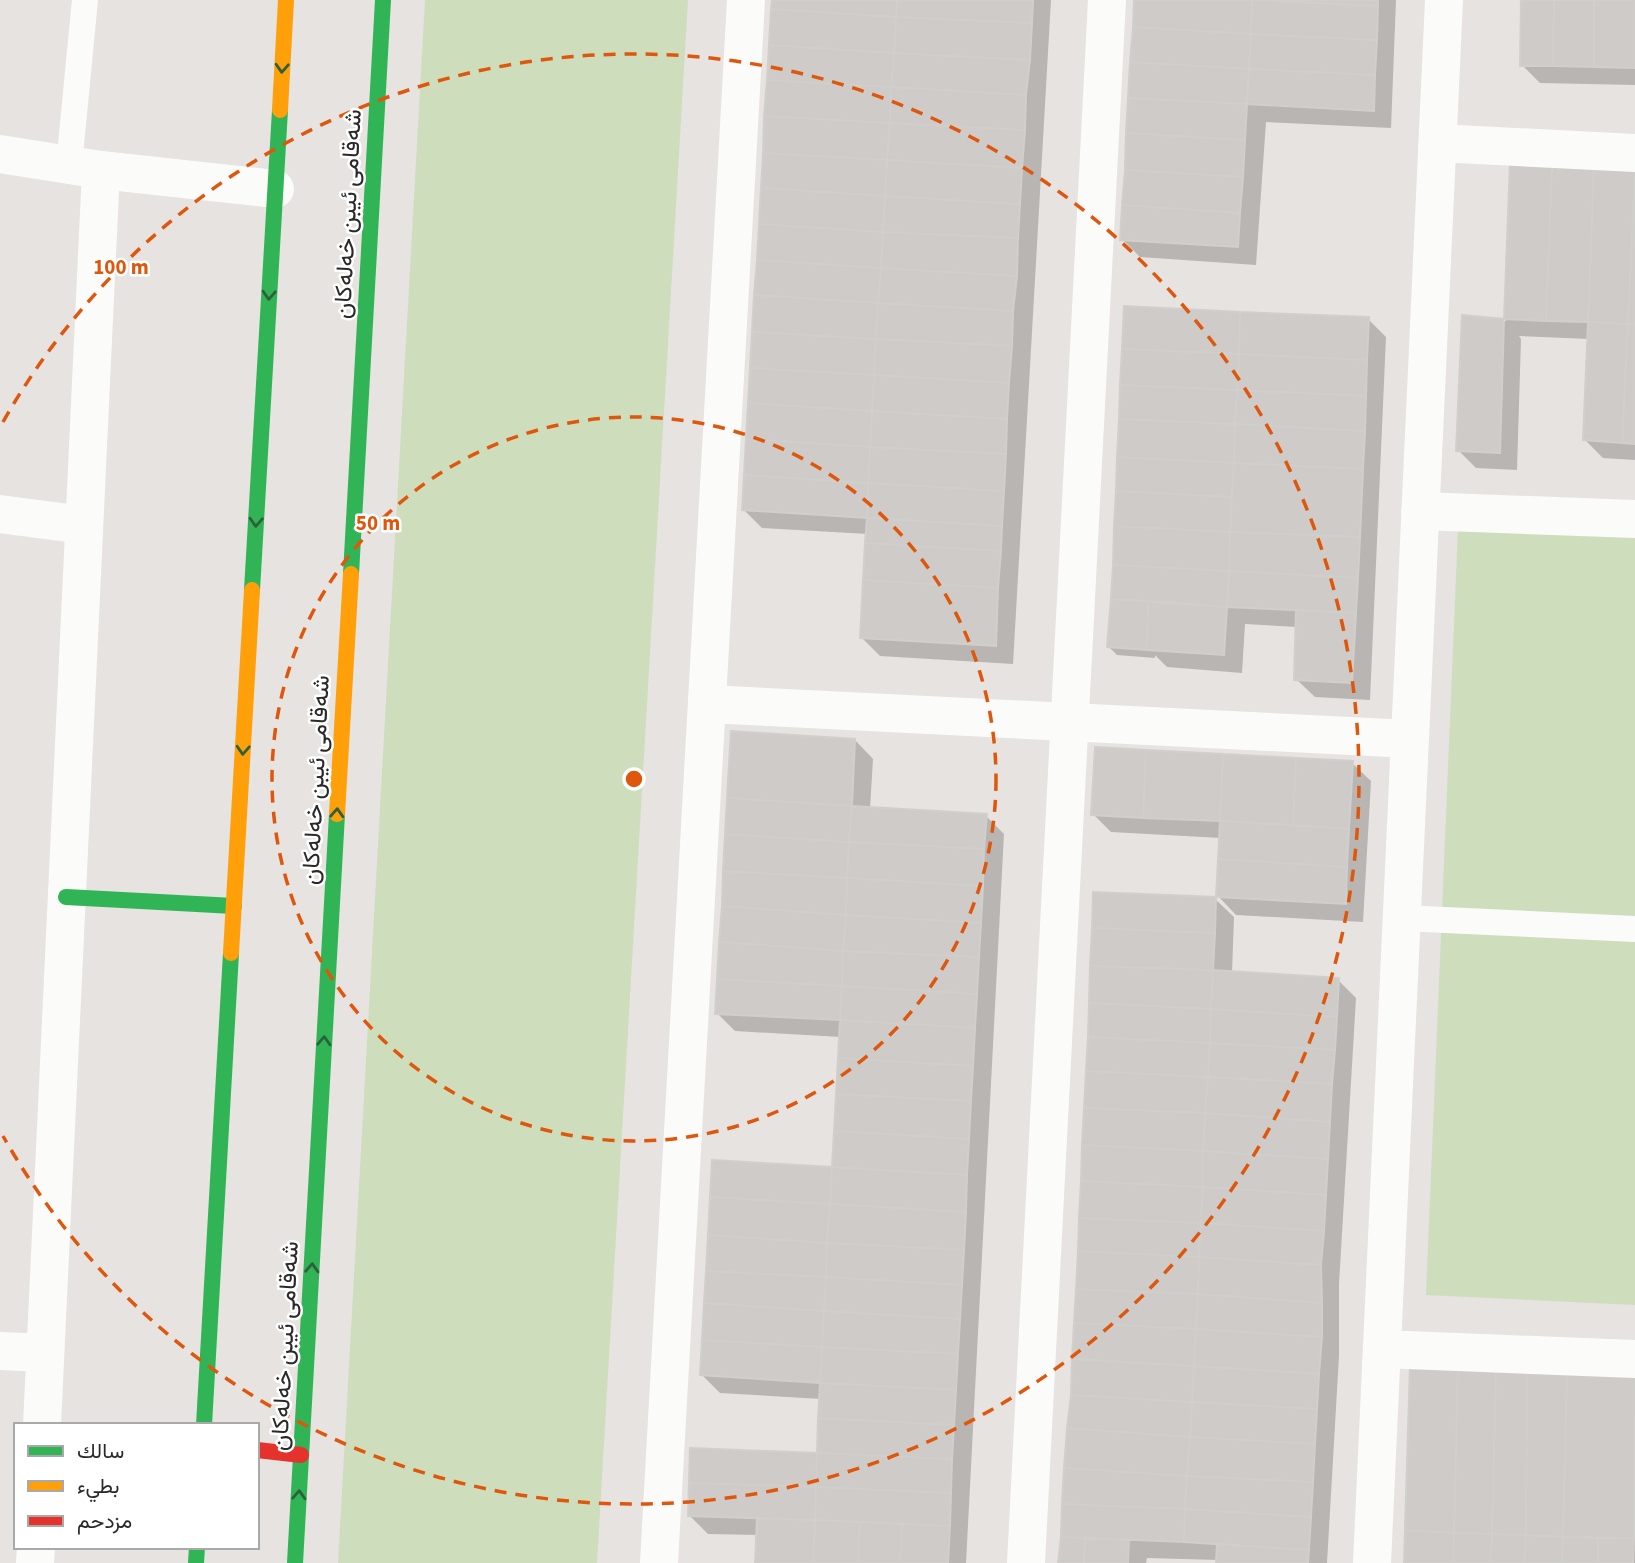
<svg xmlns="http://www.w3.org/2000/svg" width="1635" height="1563" font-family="'Source Sans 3',Vazirmatn,sans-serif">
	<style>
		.green { fill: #cedebc }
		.shadow { fill: #0003 }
		.building { fill: #cecbc9; stroke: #d1cfcc; stroke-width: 2 }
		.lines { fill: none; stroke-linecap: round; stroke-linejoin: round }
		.lane { stroke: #fbfbfa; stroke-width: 26 }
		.street { stroke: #fbfbfa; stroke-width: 38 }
		.fast { stroke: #30b455; stroke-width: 16 }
		.slow { stroke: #ff9f0a; stroke-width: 16 }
		.jam { stroke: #e5322d; stroke-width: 16 }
		.oneway { stroke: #2c613b }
		.ring { fill: none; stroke: #de570d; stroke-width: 3.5; stroke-dasharray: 12 9 }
		.labels { text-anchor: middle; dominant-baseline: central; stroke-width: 5; stroke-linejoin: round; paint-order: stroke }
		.street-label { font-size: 24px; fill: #292929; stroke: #fff }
		.centre { fill: #de570d; stroke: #fff; stroke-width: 3.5 }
		.ring-label { font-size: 21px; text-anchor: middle; font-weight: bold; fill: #de570d; stroke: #fff; stroke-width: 5; stroke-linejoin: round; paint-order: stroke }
	</style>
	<rect width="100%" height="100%" fill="#e6e3e0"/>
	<path class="green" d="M425,0H688L597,1563H338Z
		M1458,528L1635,536V1305L1426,1295Z"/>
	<path class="shadow" d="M773,0H1051L1013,664L880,656L862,638L868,534L762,528L744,510Z
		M1134,0H1396L1391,128L1266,122L1256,265L1140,257L1122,239Z
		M1523,0H1635V85L1540,83L1522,65Z
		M1511,164L1635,169V460L1603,458L1585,440L1589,339L1519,336L1521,339L1517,470L1476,468L1458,450L1464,317L1506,321Z
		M1126,308L1368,319L1386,337L1370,700L1315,697L1296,679L1298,627L1245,624L1242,673L1167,667L1155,655V658L1117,655L1109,647Z
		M855,740L873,759L870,809L986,816L1004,834L966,1563H757L758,1535L708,1534L690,1516L819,1455L821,1399L720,1393L702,1375L834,1169L841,1037L735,1031L717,1013Z
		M1352,763L1371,781L1363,922L1236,915L1218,896L1221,838L1111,832L1093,814Z
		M1215,899L1234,917L1232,973L1338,980L1356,998L1339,1284V1356L1327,1563H1217L1218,1560L1147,1558L1146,1563H1060L1072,1395Z
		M1635,1372V1563H1404Z"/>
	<path class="building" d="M772,0H897L896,17L771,9Z
		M897,0H1033L1032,23L896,17Z
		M1134,0H1252L1251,34L1133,27Z
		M1252,0L1378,6L1377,40L1251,34Z
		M1252,0H1378V6Z
		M1521,0H1554L1553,66H1520Z
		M1554,0H1594V67L1553,66Z
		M1594,0H1635V68L1594,67Z
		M771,9L896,17L894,53L769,45Z
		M896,17L1032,23L1030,60L894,53Z
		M1133,27L1251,34L1249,69L1130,62Z
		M1251,34L1377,40L1375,75L1249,69Z
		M769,45L894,53L891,87L767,80Z
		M894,53L1030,60L1026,95L891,87Z
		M1130,62L1249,69L1247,104L1128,98Z
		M1249,69L1375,75L1374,111L1247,104Z
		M767,80L891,87L890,123L764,116Z
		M891,87L1026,95L1025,130L890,123Z
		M1128,98L1247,104L1245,140L1126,133Z
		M764,116L890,123L887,160L763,153Z
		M890,123L1025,130L1022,168L887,160Z
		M1126,133L1245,140L1243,177L1125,170Z
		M763,153L887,160L885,196L761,188Z
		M887,160L1022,168L1020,204L885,196Z
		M1510,162L1552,164L1546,321L1504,319Z
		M1552,164L1594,165L1588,322L1546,321Z
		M1594,165L1635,167L1628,324L1588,322Z
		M1635,167V324H1628Z
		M1125,170L1243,177L1240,213L1122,205Z
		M761,188L885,196L883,232L759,224Z
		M885,196L1020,204L1018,238L883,232Z
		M1122,205L1240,213L1238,247L1120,240Z
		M759,224L883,232L881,268L757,260Z
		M883,232L1018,238L1017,276L881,268Z
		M757,260L881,268L878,303L754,295Z
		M881,268L1017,276L1013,311L878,303Z
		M754,295L878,303L876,339L752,332Z
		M878,303L1013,311L1012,346L876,339Z
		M1124,306L1240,312L1239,354L1122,349Z
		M1240,312L1369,317L1367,360L1239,354Z
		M1462,315L1504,319L1500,453L1456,451Z
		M1588,322L1628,324L1622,443L1583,440Z
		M1628,324H1635V444L1622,443Z
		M752,332L876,339L874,375L750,368Z
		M876,339L1012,346L1009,383L874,375Z
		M1122,349L1239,354L1237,390L1120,385Z
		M1239,354L1367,360L1366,396L1237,390Z
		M750,368L874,375L872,411L748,403Z
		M874,375L1009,383L1007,419L872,411Z
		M1120,385L1237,390L1235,424L1119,419Z
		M1237,390L1366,396L1365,431L1235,424Z
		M748,403L872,411L870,447L746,439Z
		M872,411L1007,419L1006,454L870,447Z
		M1119,419L1235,424L1234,463L1117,457Z
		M1235,424L1365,431L1363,469L1234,463Z
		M746,439L870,447L868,483L744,475Z
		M870,447L1006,454L1004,491L868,483Z
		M1117,457L1234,463L1232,497L1116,491Z
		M1234,463L1363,469L1360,537L1230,532Z
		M744,475L868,483L867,518L742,510Z
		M868,483L1004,491L1002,526L867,518Z
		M1116,491L1232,497L1230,532L1114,526Z
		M867,518L1002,526L1001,551L865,543Z
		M1114,526L1230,532L1229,571L1113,565Z
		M1230,532L1360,537L1358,578L1229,571Z
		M865,543L1001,551L998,588L863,580Z
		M1113,565L1229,571L1227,607L1111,599Z
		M1229,571L1358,578L1356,613L1227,607Z
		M863,580L998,588L996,646L860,638Z
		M1111,599L1148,601L1147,650L1107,647Z
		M1148,601L1227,607L1224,655L1147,650Z
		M1296,610L1356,613L1352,683L1294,680Z
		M731,731L855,739L852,806L727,798Z
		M1095,747L1146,750L1143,818L1091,815Z
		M1146,750L1223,754L1220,821L1143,818Z
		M1223,754L1296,758L1293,825L1220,821Z
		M1296,758L1353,761L1349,829L1293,825Z
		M727,798L852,806L849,842L725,834Z
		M852,806L987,814L984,849L849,842Z
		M1220,821L1349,829L1347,867L1218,859Z
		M725,834L849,842L847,878L723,871Z
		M849,842L984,849L983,886L847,878Z
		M1218,859L1347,867L1346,904L1216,897Z
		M723,871L847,878L846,915L722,906Z
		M847,878L983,886L981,923L846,915Z
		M1093,892L1216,897L1215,933L1092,928Z
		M722,906L846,915L843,951L719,942Z
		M846,915L981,923L979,957L843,951Z
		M1092,928L1215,933L1213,970L1090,966Z
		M719,942L843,951L842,986L717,979Z
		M843,951L979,957L977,994L842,986Z
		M1090,966L1213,970L1211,1009L1089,1003Z
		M1213,970L1339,978L1337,1017L1211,1009Z
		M717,979L842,986L840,1020L715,1014Z
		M842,986L977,994L975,1028L840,1020Z
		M1089,1003L1211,1009L1210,1043L1088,1037Z
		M1211,1009L1337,1017L1335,1050L1210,1043Z
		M840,1020L975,1028L973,1066L838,1058Z
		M1088,1037L1210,1043L1208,1077L1086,1071Z
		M1210,1043L1335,1050L1332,1084L1208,1077Z
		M838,1058L973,1066L971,1101L836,1094Z
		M1086,1071L1208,1077L1205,1113L1084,1108Z
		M1208,1077L1332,1084L1330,1122L1205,1113Z
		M836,1094L971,1101L969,1139L834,1131Z
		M1084,1108L1205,1113L1203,1151L1082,1145Z
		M1205,1113L1330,1122L1328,1159L1203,1151Z
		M834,1131L969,1139L967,1175L832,1167Z
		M1082,1145L1203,1151V1187L1081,1181Z
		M1203,1151L1328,1159L1326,1195L1203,1187Z
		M712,1160L832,1167L830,1204L710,1197Z
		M832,1167L967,1175L966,1212L830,1204Z
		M1081,1181L1203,1187L1201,1223L1079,1218Z
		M1203,1187L1326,1195L1324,1231L1201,1223Z
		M710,1197L830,1204L827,1243L708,1235Z
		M830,1204L966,1212L964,1250L827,1243Z
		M1079,1218L1201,1223L1199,1257L1078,1251Z
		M1201,1223L1324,1231L1321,1265L1199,1257Z
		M708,1235L827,1243L826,1277L706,1271Z
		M827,1243L964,1250L962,1285L826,1277Z
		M1078,1251L1199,1257L1198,1294L1076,1289Z
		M1199,1257L1321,1265L1322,1303L1198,1294Z
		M706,1271L826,1277L824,1311L704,1303Z
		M826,1277L962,1285L960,1319L824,1311Z
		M1076,1289L1198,1294L1196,1329L1074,1323Z
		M1198,1294L1322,1303V1337L1196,1329Z
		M704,1303L824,1311L822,1347L702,1340Z
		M824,1311L960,1319L958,1354L822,1347Z
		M1074,1323L1196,1329L1194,1366L1072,1359Z
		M1196,1329L1322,1337L1319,1374L1194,1366Z
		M702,1340L822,1347L820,1383L700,1375Z
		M822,1347L958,1354L956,1390L820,1383Z
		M1072,1359L1194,1366L1192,1402L1071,1395Z
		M1410,1365L1458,1367L1454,1533L1405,1530Z
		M1194,1366L1319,1374L1317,1409L1192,1402Z
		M1458,1367H1496L1492,1534L1454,1533Z
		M1496,1367L1527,1368L1526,1535L1492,1534Z
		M1527,1368H1567L1563,1537L1526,1535Z
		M1567,1368L1635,1370L1634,1538L1563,1537Z
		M820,1383L956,1390L954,1425L818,1418Z
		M1071,1395L1192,1402L1190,1437L1067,1428Z
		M1192,1402L1317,1409L1315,1444L1190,1437Z
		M818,1418L954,1425L952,1459L817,1453Z
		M1067,1428L1190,1437L1187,1476L1064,1468Z
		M1190,1437L1315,1444L1313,1482L1187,1476Z
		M690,1448L817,1453L816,1487L689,1483Z
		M817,1453L952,1459L951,1493L816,1487Z
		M1064,1468L1187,1476L1185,1509L1062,1504Z
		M1187,1476L1313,1482L1311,1517L1185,1509Z
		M689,1483L816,1487L815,1520L688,1516Z
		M816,1487L951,1493L950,1526L815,1520Z
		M1062,1504L1185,1509L1184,1542L1061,1537Z
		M1185,1509L1311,1517L1309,1550L1184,1542Z
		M757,1518L815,1520L813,1563H755Z
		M815,1520L860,1522L858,1563H813Z
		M860,1522L902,1524L900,1563H858Z
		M902,1524L950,1526L948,1563H900Z
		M1405,1530L1454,1533L1453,1563H1404Z
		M1454,1533L1492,1534L1491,1563H1453Z
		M1492,1534L1526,1535L1524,1563H1491Z
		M1526,1535L1563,1537L1562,1563H1524Z
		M1061,1537L1085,1538L1084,1563H1058Z
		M1563,1537L1598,1538V1563H1562Z
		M1085,1538L1129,1540L1128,1563H1084Z
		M1598,1538H1634L1633,1563H1598Z
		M1217,1544L1309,1550L1308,1563H1216Z"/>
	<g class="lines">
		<path class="lane" d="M69,165L85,0
			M1402,918L1635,929"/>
		<path class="street" d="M1438,143L1635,153
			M0,154L101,170L42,1425
			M101,170L275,189
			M1420,511L1635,519
			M0,514L84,525
			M707,704L1410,739
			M1382,1349L1635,1359
			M0,1351L45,1353
			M35,1563L36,1547
			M659,1563L746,0
			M1026,1563L1107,0
			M1372,1563L1444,0"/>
		<path class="fast" d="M351,574L383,0
			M252,590L280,110
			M66,897L234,906
			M204,1425L231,953
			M196,1563L197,1547
			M295,1563L337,814"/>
		<path class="slow" d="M280,110L286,0
			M337,814L351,574
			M231,953L252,590"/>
		<path class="jam" d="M257,1450L301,1455"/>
	</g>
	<defs><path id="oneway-chevron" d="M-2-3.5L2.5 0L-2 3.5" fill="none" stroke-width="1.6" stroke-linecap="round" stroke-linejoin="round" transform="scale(1.75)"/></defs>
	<g class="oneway">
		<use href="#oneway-chevron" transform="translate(282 68) rotate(93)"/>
		<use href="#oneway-chevron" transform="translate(269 295) rotate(93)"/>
		<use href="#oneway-chevron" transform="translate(256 522) rotate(93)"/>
		<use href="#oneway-chevron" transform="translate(243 750) rotate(93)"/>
		<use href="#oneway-chevron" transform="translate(337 813) rotate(-87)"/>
		<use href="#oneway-chevron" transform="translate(324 1041) rotate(-87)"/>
		<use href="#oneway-chevron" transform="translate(312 1268) rotate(-87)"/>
		<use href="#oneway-chevron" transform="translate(299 1495) rotate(-87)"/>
	</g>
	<g class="ring">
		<circle cx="634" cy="779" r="362"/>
		<path d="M3 422A725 725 0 1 1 3 1136"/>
	</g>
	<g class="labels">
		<g class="street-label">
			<text transform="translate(348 214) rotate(-87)">شەقامی ئیبن خەلەکان</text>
			<text transform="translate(316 780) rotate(-87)">شەقامی ئیبن خەلەکان</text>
			<text transform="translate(285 1346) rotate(-87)">شەقامی ئیبن خەلەکان</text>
		</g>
	</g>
	<circle cx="634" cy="779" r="10" class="centre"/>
	<g class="ring-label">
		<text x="121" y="274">100 m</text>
		<text x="378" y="530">50 m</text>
	</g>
	<rect x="14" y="1423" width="245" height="126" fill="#ffffff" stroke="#a9a9a9" stroke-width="2"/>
	<rect x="28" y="1446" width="35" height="10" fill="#30b455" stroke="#a9a9a9" stroke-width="2"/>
	<text x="77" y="1458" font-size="21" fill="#292929">سالك</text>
	<rect x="28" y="1481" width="35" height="10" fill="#ff9f0a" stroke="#a9a9a9" stroke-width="2"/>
	<text x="77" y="1493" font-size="21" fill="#292929">بطيء</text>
	<rect x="28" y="1516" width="35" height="10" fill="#e5322d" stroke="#a9a9a9" stroke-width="2"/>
	<text x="77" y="1528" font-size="21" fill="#292929">مزدحم</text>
</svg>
